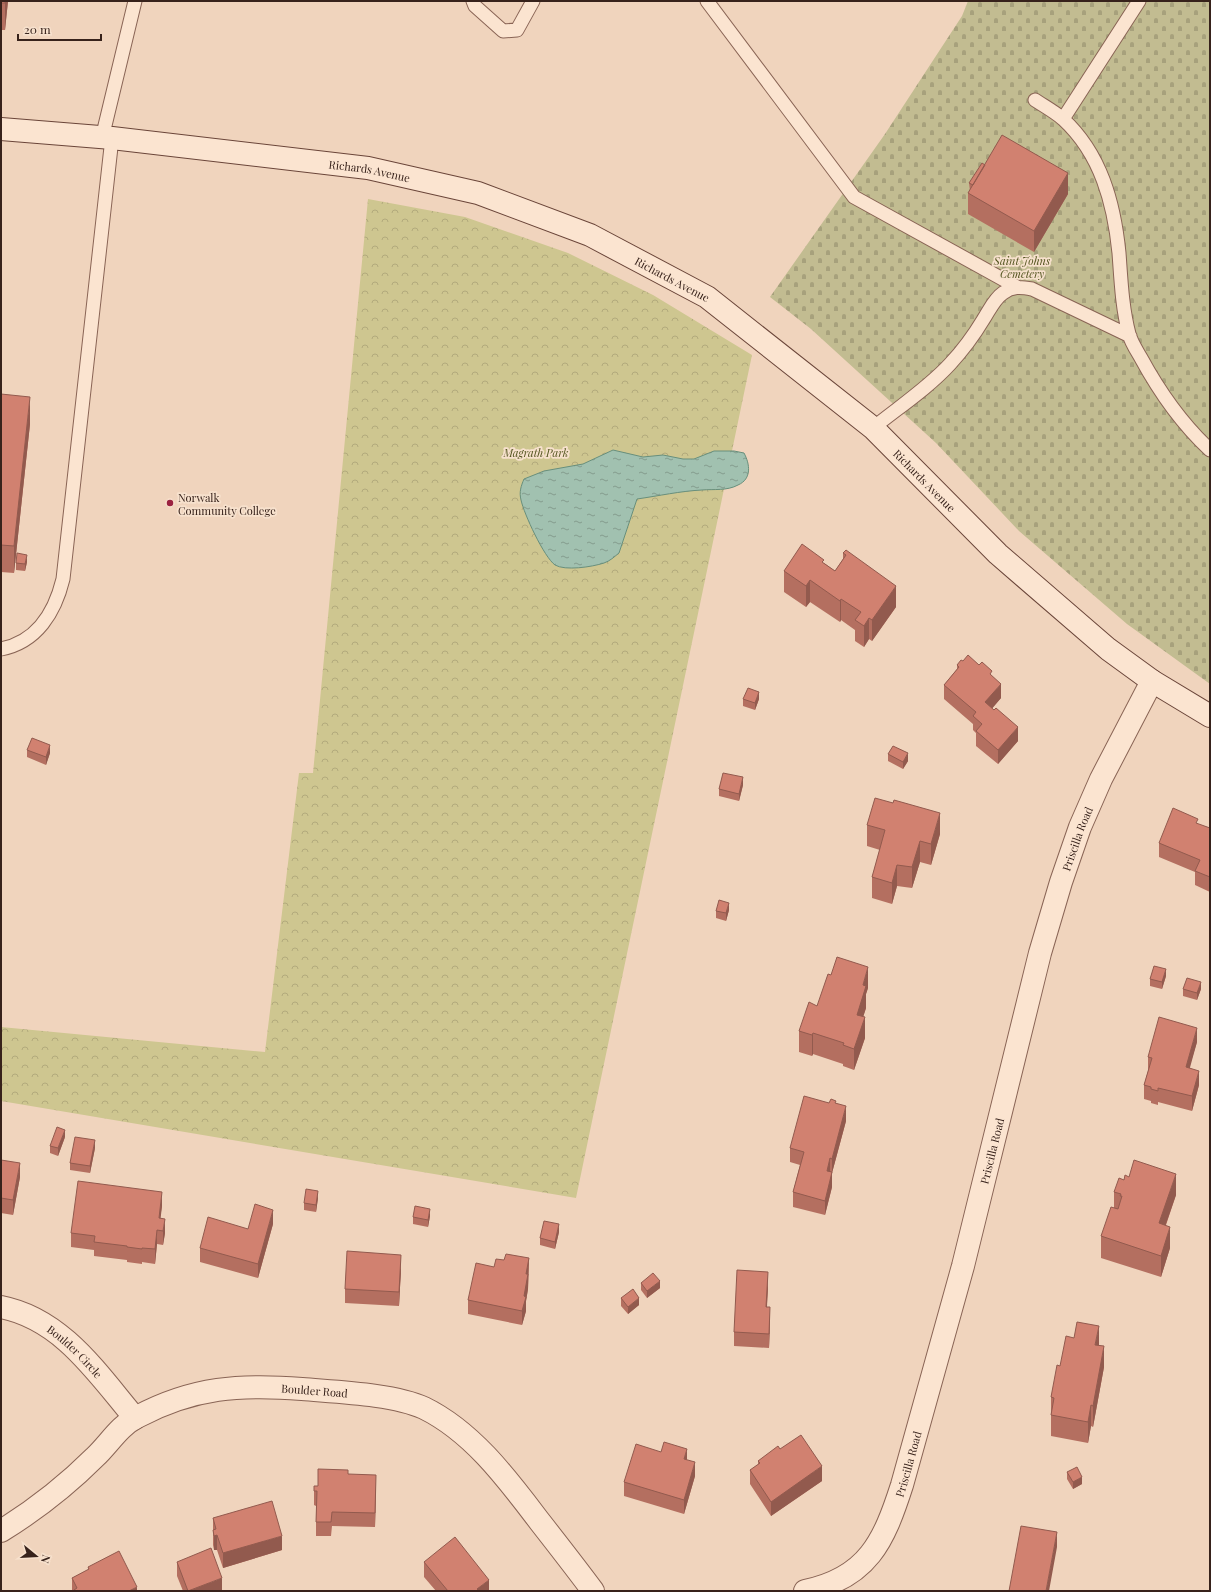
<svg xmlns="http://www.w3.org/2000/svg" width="1211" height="1592" font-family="'Playfair Display',serif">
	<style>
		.forest { fill: url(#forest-crowns) }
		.cemetery { fill: url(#cemetery-stones) }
		.water { fill: url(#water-ripples); stroke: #688f7c }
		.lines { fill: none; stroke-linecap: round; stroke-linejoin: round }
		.lane-casing { stroke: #896455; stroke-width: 15 }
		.street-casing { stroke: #896455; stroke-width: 24 }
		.secondary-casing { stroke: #6a4539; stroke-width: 24 }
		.lane { stroke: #fbe4d0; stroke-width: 13 }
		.street { stroke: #fbe4d0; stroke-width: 22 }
		.secondary { stroke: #fbe4d0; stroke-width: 22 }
		.wall { fill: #b46f60 }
		.shaded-wall { fill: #925a4e }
		.building { fill: #d18170; stroke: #925a4e }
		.poi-dot { fill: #9b2240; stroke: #f7e1cd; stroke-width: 1.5 }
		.labels { text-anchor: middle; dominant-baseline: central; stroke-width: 3.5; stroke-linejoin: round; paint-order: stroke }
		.street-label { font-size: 11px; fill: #37221b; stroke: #f7e1cd }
		.park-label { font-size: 11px; font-style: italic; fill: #545520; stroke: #f7e1cd }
		.poi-label { font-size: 11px; fill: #37221b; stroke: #f7e1cd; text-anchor: start }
	</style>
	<defs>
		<pattern id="forest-crowns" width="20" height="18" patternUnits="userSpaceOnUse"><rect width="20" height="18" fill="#cec690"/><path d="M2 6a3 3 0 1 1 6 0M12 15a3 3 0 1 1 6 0" fill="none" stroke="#b2aa7c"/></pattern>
		<pattern id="cemetery-stones" width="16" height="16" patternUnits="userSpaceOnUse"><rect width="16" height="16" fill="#c2bc91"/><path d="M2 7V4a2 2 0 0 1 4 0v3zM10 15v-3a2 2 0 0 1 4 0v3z" fill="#a7a17c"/></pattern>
		<pattern id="water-ripples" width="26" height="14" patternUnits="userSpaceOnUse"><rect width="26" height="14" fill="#a1c1b0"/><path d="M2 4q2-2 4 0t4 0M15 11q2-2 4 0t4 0" fill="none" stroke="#849c8e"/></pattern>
	</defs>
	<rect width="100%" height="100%" fill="#f0d4bd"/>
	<path class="forest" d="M368,199L465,217L568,253L653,295L752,355L576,1198L1,1101V1027L265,1052L299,773H313Z"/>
	<path class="cemetery" d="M968,1H1210V684L1127,624L1019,531L936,443L811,329L770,297L885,134L962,16Z"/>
	<path class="water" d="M613,450L643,457L663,455L683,459H694L714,451H734L744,453C750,464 752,479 738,485C727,491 714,489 702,490C681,491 658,496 637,499L619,553C614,557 610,561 604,563C592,567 565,571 555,565C544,557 524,514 521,500C519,492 521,486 524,479L544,471L583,464Z"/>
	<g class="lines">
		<g class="lane-casing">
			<path id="lane" d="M473,1L475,6L503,31L517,30L533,1
				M707,1L854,197L1017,287
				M1035,100C1044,106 1055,112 1063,119C1101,154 1114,203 1119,253C1121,280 1122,307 1129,334C1131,342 1137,351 1141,358C1160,393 1181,423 1210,450
				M1063,119L1139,1
				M102,138L135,1
				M873,428C899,407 928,388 950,364C963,350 974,335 983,320C989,311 994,299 1003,293C1012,286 1021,287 1032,289L1130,336
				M1,649C37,642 55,612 63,579L112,138"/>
		</g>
		<g class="street-casing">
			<g id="street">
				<path id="s1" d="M1,1307C62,1319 97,1373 135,1418"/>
				<path id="s2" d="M1,1531C35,1510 67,1485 95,1457C109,1444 119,1426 137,1417C193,1387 241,1384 302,1389C336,1392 394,1394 424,1408C473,1432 508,1480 540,1522C558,1545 576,1568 593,1591"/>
				<path id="s3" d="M805,1591C868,1578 884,1541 902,1485L963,1266L1040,953L1061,882L1080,827L1101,779L1152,681"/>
			</g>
		</g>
		<g class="secondary-casing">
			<g id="secondary">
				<path id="s4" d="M1,129L112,138L368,168L478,193L590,235L707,297L873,428L998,554L1108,649L1152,681L1210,716"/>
			</g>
		</g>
		<use href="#lane" class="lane"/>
		<use href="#street" class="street"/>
		<use href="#secondary" class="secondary"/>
	</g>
	<path class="wall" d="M1,1H8L5,30H1Z
		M985,165L1068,194L1034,252L968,214V193L970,191L969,183Z
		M1,394L30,424L14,573L1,572Z
		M846,550L896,607L872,641L869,639L864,647L855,641V630L841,620L840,622L810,602L806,607L784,592V571L824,563L835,571L843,559V553Z
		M27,562L25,571L16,570V563Z
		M957,665L992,676L1001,698L992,708L1018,741L998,764L976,746V733L973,730V724L944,699V685L957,669Z
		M743,699H759L755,710L743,706Z
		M27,750L50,753L46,765L27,757Z
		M888,754L908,761L903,769L888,761Z
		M743,785L739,801L719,796V789Z
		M867,825L940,834L931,865L920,862L912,888L897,886L892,904L872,898V877L880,850L867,846Z
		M1210,828V892L1195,885V872L1159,857V843Z
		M729,910L726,921L716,918V911Z
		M1166,976L1162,989L1150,986V979Z
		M868,988L866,994V1008L863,1017L865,1038L854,1070L843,1066V1064L813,1054L812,1056L799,1052V1031L817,1006Z
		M1183,989H1201L1197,1000L1183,996Z
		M1197,1042L1189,1068L1199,1085L1192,1111L1158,1102V1105L1151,1103V1101L1144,1099V1085L1148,1071V1057Z
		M829,1103L836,1104L846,1121L832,1173V1187L825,1215L793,1207V1192L800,1165L790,1162V1148Z
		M65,1137L58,1156L50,1153V1146Z
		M95,1148L90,1173L70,1170V1163Z
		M1,1160L20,1177L13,1215L1,1213Z
		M1129,1177L1176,1195L1166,1225L1170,1248L1161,1277L1101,1258V1236L1114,1208V1192L1124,1180Z
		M318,1198L316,1212L304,1210V1203Z
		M162,1206L160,1218L165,1233L163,1245L157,1244L155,1264L142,1262V1264L127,1262V1260L94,1256V1250L71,1247V1233Z
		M430,1216L428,1227L413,1224V1217Z
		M273,1224L258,1278L200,1262V1248Z
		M559,1232L555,1249L540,1245V1238Z
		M529,1258L528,1289L526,1301V1311L522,1325L468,1314V1300L494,1267L504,1260Z
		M401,1269L399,1306L345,1303V1289Z
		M641,1283L660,1288L647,1298L641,1290Z
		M768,1286L767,1307L770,1322L769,1348L734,1346V1332Z
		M621,1298L639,1305L628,1314L621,1306Z
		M1099,1345L1104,1367L1093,1427L1091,1426L1088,1443L1051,1436V1397L1060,1366Z
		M780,1449L822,1481L771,1516L750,1484V1470L758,1465V1461Z
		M687,1460L695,1476L684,1514L624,1496V1482Z
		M1067,1472L1082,1484L1073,1489L1067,1479Z
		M348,1474L376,1490L375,1527L332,1526L331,1536H316V1506L314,1505V1486H318Z
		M213,1518L282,1550L223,1568L217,1550H214L213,1545Z
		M177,1562L222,1591H183L177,1576Z
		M424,1562L489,1591H436L424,1577Z
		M88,1567L137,1591H72V1578L88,1570Z"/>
	<path class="shaded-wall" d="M5,1H8L5,30Z
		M1068,173V194L1034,252V231Z
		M30,397V424L14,573V546Z
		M27,555V562L25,571V564Z
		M810,580V602L806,607V586Z
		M896,586V607L872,641V620Z
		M841,599V620L840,622V601Z
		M869,618V639L864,647V626Z
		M1001,684V698L985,717V702Z
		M759,692V699L755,710V703Z
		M1018,727V741L998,764V750Z
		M50,745V753L46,765V757Z
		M908,753V761L903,769V762Z
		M743,777V785L739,801V794Z
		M940,813V834L931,865V844Z
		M920,841V862L912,888V867Z
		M897,865V886L892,904V883Z
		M729,903V910L726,921V913Z
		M868,967V988L866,994V1008L857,1036V1015L863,985Z
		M1166,969V976L1162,989V982Z
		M1201,982V989L1197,1000V993Z
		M865,1017V1038L854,1070V1049Z
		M1197,1028V1042L1186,1082V1067Z
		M813,1033V1054L812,1056V1035Z
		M1199,1071V1085L1192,1111V1096Z
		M846,1106V1121L832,1173V1159Z
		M65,1130V1137L58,1156V1148Z
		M95,1140V1148L90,1173V1166Z
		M830,1158V1173L827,1171Z
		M20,1163V1177L13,1215V1200Z
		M832,1172V1187L825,1215V1201Z
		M1176,1174V1195L1159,1244V1223Z
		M318,1191V1198L316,1212V1205Z
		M162,1192V1206L159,1232V1218Z
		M430,1209V1216L428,1227V1220Z
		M273,1210V1224L258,1278V1264Z
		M165,1219V1233L163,1245V1231Z
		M559,1224V1232L555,1249V1242Z
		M1170,1227V1248L1161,1277V1256Z
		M157,1230V1244L155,1264V1249Z
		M401,1255V1269L399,1306V1292Z
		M529,1258L528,1289L526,1301V1311L522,1325V1311L524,1296L526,1274Z
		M768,1272V1286L766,1321V1307Z
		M660,1281V1288L647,1298V1291Z
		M639,1298V1305L628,1314V1307Z
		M770,1307V1322L769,1348V1334Z
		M1099,1326V1347L1095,1345Z
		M1104,1346V1367L1093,1427V1406Z
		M1091,1405V1426L1088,1443V1422Z
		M687,1449V1463L684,1459Z
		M695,1462V1476L684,1514V1500Z
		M822,1466V1481L771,1516V1502Z
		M376,1475V1490L375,1527V1513Z
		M1082,1477V1484L1073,1489V1482Z
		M1057,1532V1547L1049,1591H1046Z
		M217,1535V1550H214V1536Z
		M282,1536V1550L223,1568V1553Z
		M222,1578V1591H189Z
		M489,1580V1591H477V1589Z
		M137,1587V1591H129Z"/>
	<path class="building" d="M1,1H5V3H1Z
		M1002,135L1068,173L1034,231L968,193Z
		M982,163L985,165L973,185L969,183Z
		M1,394L30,397L14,546L1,545Z
		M802,544L824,560L822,562L835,571L846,555L843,553L846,550L896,586L872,620L869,618L864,626L855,620L861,612L841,599L840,601L810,580L806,586L784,571Z
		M17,553L27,555L25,564L16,563Z
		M968,655L979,665L982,662L992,671L990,674L1001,684L985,702L994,710L996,708L1018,727L998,750L976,731L982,724L973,716L976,712L944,685L959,667L957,665L961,660L963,661Z
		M748,688L759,692L755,703L743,699Z
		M32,738L50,745L46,757L27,750Z
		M893,746L908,753L903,762L888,754Z
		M723,773L743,777L739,794L719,789Z
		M875,798L893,803L894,800L940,813L931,844L920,841L912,867L897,865L892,883L872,877L885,830L867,825Z
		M1173,808L1198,819L1196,823L1210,828V877L1195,871L1200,860L1159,843Z
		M719,900L729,903L726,913L716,911Z
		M837,957L868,967L863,985L866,986L857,1015L865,1017L854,1049L843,1045L844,1043L813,1033L812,1035L799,1031L809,1002L817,1006L828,974L831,975Z
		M1154,966L1166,969L1162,982L1150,979Z
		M1187,978L1201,982L1197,993L1183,989Z
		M1159,1017L1197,1028L1186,1067L1199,1071L1192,1096L1158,1088V1091L1151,1089V1087L1144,1085L1152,1058L1148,1057Z
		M804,1096L829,1103L831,1099L836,1101L835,1103L846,1106L832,1159L830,1158L827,1171L832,1172L825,1201L793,1192L804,1152L790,1148Z
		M57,1127L65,1130L58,1148L50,1146Z
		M75,1137L95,1140L90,1166L70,1163Z
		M1,1160L20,1163L13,1200L1,1198Z
		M1134,1160L1176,1174L1159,1223L1170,1227L1161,1256L1101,1236L1111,1207L1118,1209L1122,1196H1120L1121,1194L1114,1192L1119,1178L1124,1180L1125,1175L1129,1177Z
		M78,1181L162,1192L159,1218L165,1219L163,1231L157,1230L155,1249L142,1248V1249L127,1247V1246L94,1242L95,1236L71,1233Z
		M306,1189L318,1191L316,1205L304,1203Z
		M255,1204L273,1210L258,1264L200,1248L208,1217L248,1229Z
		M415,1206L430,1209L428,1220L413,1217Z
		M544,1221L559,1224L555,1242L540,1238Z
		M347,1251L401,1255L399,1292L345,1289Z
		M506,1254L529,1258L526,1274H528L524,1296L526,1297L522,1311L468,1300L476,1263L494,1267L496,1259L504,1260Z
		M737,1270L768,1272L766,1307H770L769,1334L734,1332Z
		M653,1273L660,1281L647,1291L641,1283Z
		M633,1289L639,1298L628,1307L621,1298Z
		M1077,1322L1099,1326L1095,1345L1104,1346L1093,1406L1091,1405L1088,1422L1051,1415L1054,1398L1051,1397L1057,1365L1060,1366L1066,1336L1074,1338Z
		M801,1435L822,1466L771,1502L750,1470L760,1463L758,1461L778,1446L780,1449Z
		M664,1442L687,1449L684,1459L695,1462L684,1500L624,1482L636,1444L661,1452Z
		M1077,1467L1082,1477L1073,1482L1067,1472Z
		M318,1469L348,1470V1474L376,1475L375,1513L332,1512L331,1522H316L317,1491H314V1486H318Z
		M272,1501L282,1536L223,1553L217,1535L214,1536L213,1530L216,1529L213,1518Z
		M1021,1526L1057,1532L1046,1591H1009Z
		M455,1537L489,1580L477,1589L479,1591H448L424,1562Z
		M211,1548L222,1578L188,1591L177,1562Z
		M119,1551L137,1587L129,1591H74V1590L77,1588L72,1578L89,1569L88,1567Z"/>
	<circle class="poi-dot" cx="170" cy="503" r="4"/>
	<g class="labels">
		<g class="street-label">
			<text stroke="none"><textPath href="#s4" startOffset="371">Richards Avenue</textPath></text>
			<text stroke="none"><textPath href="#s4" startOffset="695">Richards Avenue</textPath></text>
			<text stroke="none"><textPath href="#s4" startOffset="1019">Richards Avenue</textPath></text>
			<text stroke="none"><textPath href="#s3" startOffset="823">Priscilla Road</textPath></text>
			<text stroke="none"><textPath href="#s3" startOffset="499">Priscilla Road</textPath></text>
			<text stroke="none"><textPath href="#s1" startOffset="88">Boulder Circle</textPath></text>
			<text stroke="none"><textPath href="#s2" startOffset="361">Boulder Road</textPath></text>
			<text stroke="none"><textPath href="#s3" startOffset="175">Priscilla Road</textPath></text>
		</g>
		<g class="park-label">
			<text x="1022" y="260">Saint Johns<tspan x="1022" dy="13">Cemetery</tspan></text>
			<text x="536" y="452">Magrath Park</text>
		</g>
		<g class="poi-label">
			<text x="178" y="497">Norwalk<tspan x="178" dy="13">Community College</tspan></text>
		</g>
	</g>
	<rect width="1211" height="1592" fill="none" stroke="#37221b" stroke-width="4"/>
	<g transform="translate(36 1556) rotate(108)" stroke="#f7e1cd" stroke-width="3" paint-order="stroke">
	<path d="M0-3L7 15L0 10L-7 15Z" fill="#37221b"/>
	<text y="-6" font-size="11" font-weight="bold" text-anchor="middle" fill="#37221b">N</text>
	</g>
	<path d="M18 34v6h83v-6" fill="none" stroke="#37221b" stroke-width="2"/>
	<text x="24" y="34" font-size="12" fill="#37221b" stroke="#f7e1cd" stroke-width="3" paint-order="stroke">20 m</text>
</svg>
